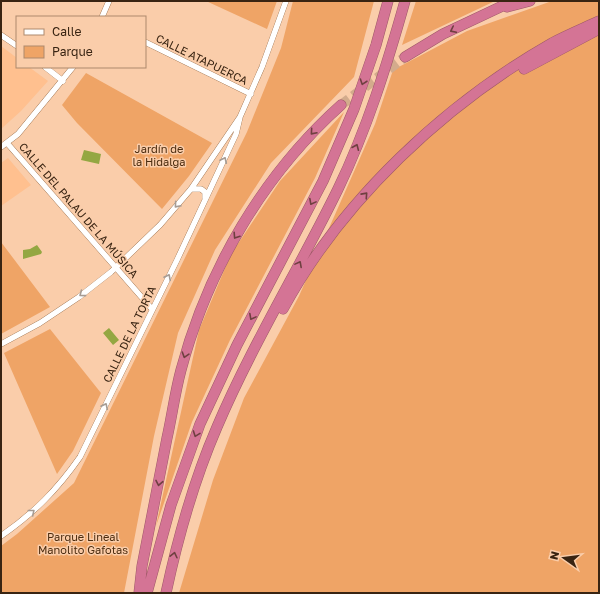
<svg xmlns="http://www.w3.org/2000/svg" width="600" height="594" font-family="'Golos Text',sans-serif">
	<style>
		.built { fill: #ffc08f }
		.green { fill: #efa466 }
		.water { fill: #94a742 }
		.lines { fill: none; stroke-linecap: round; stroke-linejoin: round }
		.motorway-tunnel { stroke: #d3ab8c; stroke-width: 10; stroke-dasharray: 10 5; stroke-linecap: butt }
		.minor-casing { stroke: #8a592f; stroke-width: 6 }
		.motorway-casing { stroke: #9e5867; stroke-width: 11 }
		.minor { stroke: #fff; stroke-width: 5.5 }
		.motorway { stroke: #d47495; stroke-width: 10 }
		.oneway { stroke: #6f4040 }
		.oneway2 { stroke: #a69c94 }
		.labels { text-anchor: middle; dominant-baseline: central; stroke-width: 3; stroke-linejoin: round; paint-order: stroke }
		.street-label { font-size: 11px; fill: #392412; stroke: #facdaa }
		.park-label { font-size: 11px; fill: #4c2c0f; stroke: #facdaa }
	</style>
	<rect width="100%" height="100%" fill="#facdaa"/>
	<path class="built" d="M1,46L17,58V67H29L48,81L21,111L1,129Z
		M8,158L31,185L1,206V163Z"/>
	<path class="green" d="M206,1H277L267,29Z
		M293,1H374L354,77L271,163L215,250L178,333L154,436L124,593H1V546L17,534L74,483L247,132L281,48Z
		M416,1H495L402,45Z
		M552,1H599V593H179L213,480L244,398L299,296L375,124L393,70L467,31Z
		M86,73L212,143L189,176L162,209L77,123L62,105Z
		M344,112L315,178L230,340L192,422L156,526L199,330L231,254L280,181Z
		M1,242L50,307L1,334Z
		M50,329L101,393L73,451L57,474L4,353Z"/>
	<path class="water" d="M84,150L101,154L99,164L81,160Z
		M37,245L42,252L41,254L23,259V250L30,249Z
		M109,328L119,340L113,345L103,333Z"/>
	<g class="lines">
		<path class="motorway-tunnel" d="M341,105L405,57"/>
		<g class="minor-casing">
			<path id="minor" d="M102,17L109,1
				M1,35L17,46
				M145,42L251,94
				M45,67L63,81
				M7,143L152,309
				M1,147L18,134L73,67
				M191,189H201L205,192V198
				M1,344L40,323L79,297L111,272L160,225L191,189L240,117L262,67L286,1
				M1,536C34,513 57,490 80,457L177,260L236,134L240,117"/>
		</g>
		<g class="motorway-casing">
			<path id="motorway" d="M507,7L530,1
				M405,57L443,34L513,1
				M524,69L599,29
				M283,309C342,200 445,104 552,43C567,35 584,28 599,21
				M139,593L142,566C150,523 159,481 167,438C172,416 175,392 181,370C208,269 263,175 341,105
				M147,593L171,505L200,424L237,345L323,181L354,109L376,45L388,1
				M166,593C178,537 194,480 217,427C252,345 299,269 338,189C367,129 387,65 405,1"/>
		</g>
		<use href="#minor" class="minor"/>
		<use href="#motorway" class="motorway"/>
	</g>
	<defs><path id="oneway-chevron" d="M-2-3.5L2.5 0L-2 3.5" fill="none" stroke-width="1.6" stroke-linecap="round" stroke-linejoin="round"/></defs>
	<g class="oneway">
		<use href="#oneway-chevron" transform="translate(453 30) rotate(154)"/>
		<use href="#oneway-chevron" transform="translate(363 82) rotate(109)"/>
		<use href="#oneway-chevron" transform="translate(313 132) rotate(131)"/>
		<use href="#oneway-chevron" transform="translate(356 147) rotate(-67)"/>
		<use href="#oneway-chevron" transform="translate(365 195) rotate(-48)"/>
		<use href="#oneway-chevron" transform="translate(312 202) rotate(118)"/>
		<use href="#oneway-chevron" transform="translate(236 236) rotate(123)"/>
		<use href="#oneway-chevron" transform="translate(299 264) rotate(-62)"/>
		<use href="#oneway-chevron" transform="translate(252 317) rotate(118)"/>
		<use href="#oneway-chevron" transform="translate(185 355) rotate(107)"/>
		<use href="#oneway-chevron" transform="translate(196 434) rotate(110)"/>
		<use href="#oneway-chevron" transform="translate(159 483) rotate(101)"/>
		<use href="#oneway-chevron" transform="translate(174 555) rotate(-77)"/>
	</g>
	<g class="oneway2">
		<use href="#oneway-chevron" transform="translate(224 160) rotate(-65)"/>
		<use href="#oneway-chevron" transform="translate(177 205) rotate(131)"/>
		<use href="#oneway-chevron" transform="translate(168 277) rotate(-63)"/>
		<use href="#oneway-chevron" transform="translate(82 294) rotate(143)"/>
		<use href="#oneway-chevron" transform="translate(105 406) rotate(-64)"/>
		<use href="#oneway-chevron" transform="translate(32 512) rotate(-39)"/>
	</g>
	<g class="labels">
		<g class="street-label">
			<text transform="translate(202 59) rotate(26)">CALLE ATAPUERCA</text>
			<text transform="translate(79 210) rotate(49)">CALLE DEL PALAU DE LA MÚSICA</text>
			<text transform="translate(129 334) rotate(-64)">CALLE DE LA TORTA</text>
		</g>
		<g class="park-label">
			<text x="159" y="148">Jardín de<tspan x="159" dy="13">la Hidalga</tspan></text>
			<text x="83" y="536">Parque Lineal<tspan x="83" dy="13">Manolito Gafotas</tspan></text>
		</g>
	</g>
	<rect width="600" height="594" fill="none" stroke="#392412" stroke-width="4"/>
	<rect x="16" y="16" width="130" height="52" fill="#facdaa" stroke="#ad896d"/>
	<rect x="24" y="29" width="20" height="6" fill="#ffffff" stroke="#ad896d"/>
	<text x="52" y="36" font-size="12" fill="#392412">Calle</text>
	<rect x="24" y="46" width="20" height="12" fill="#efa466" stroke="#ad896d"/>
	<text x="52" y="56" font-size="12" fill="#392412">Parque</text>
	<g transform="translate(564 558) rotate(284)" stroke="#facdaa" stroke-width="3" paint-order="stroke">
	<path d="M0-3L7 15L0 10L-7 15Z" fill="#392412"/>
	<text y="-6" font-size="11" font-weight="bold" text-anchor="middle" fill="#392412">N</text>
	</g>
</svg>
